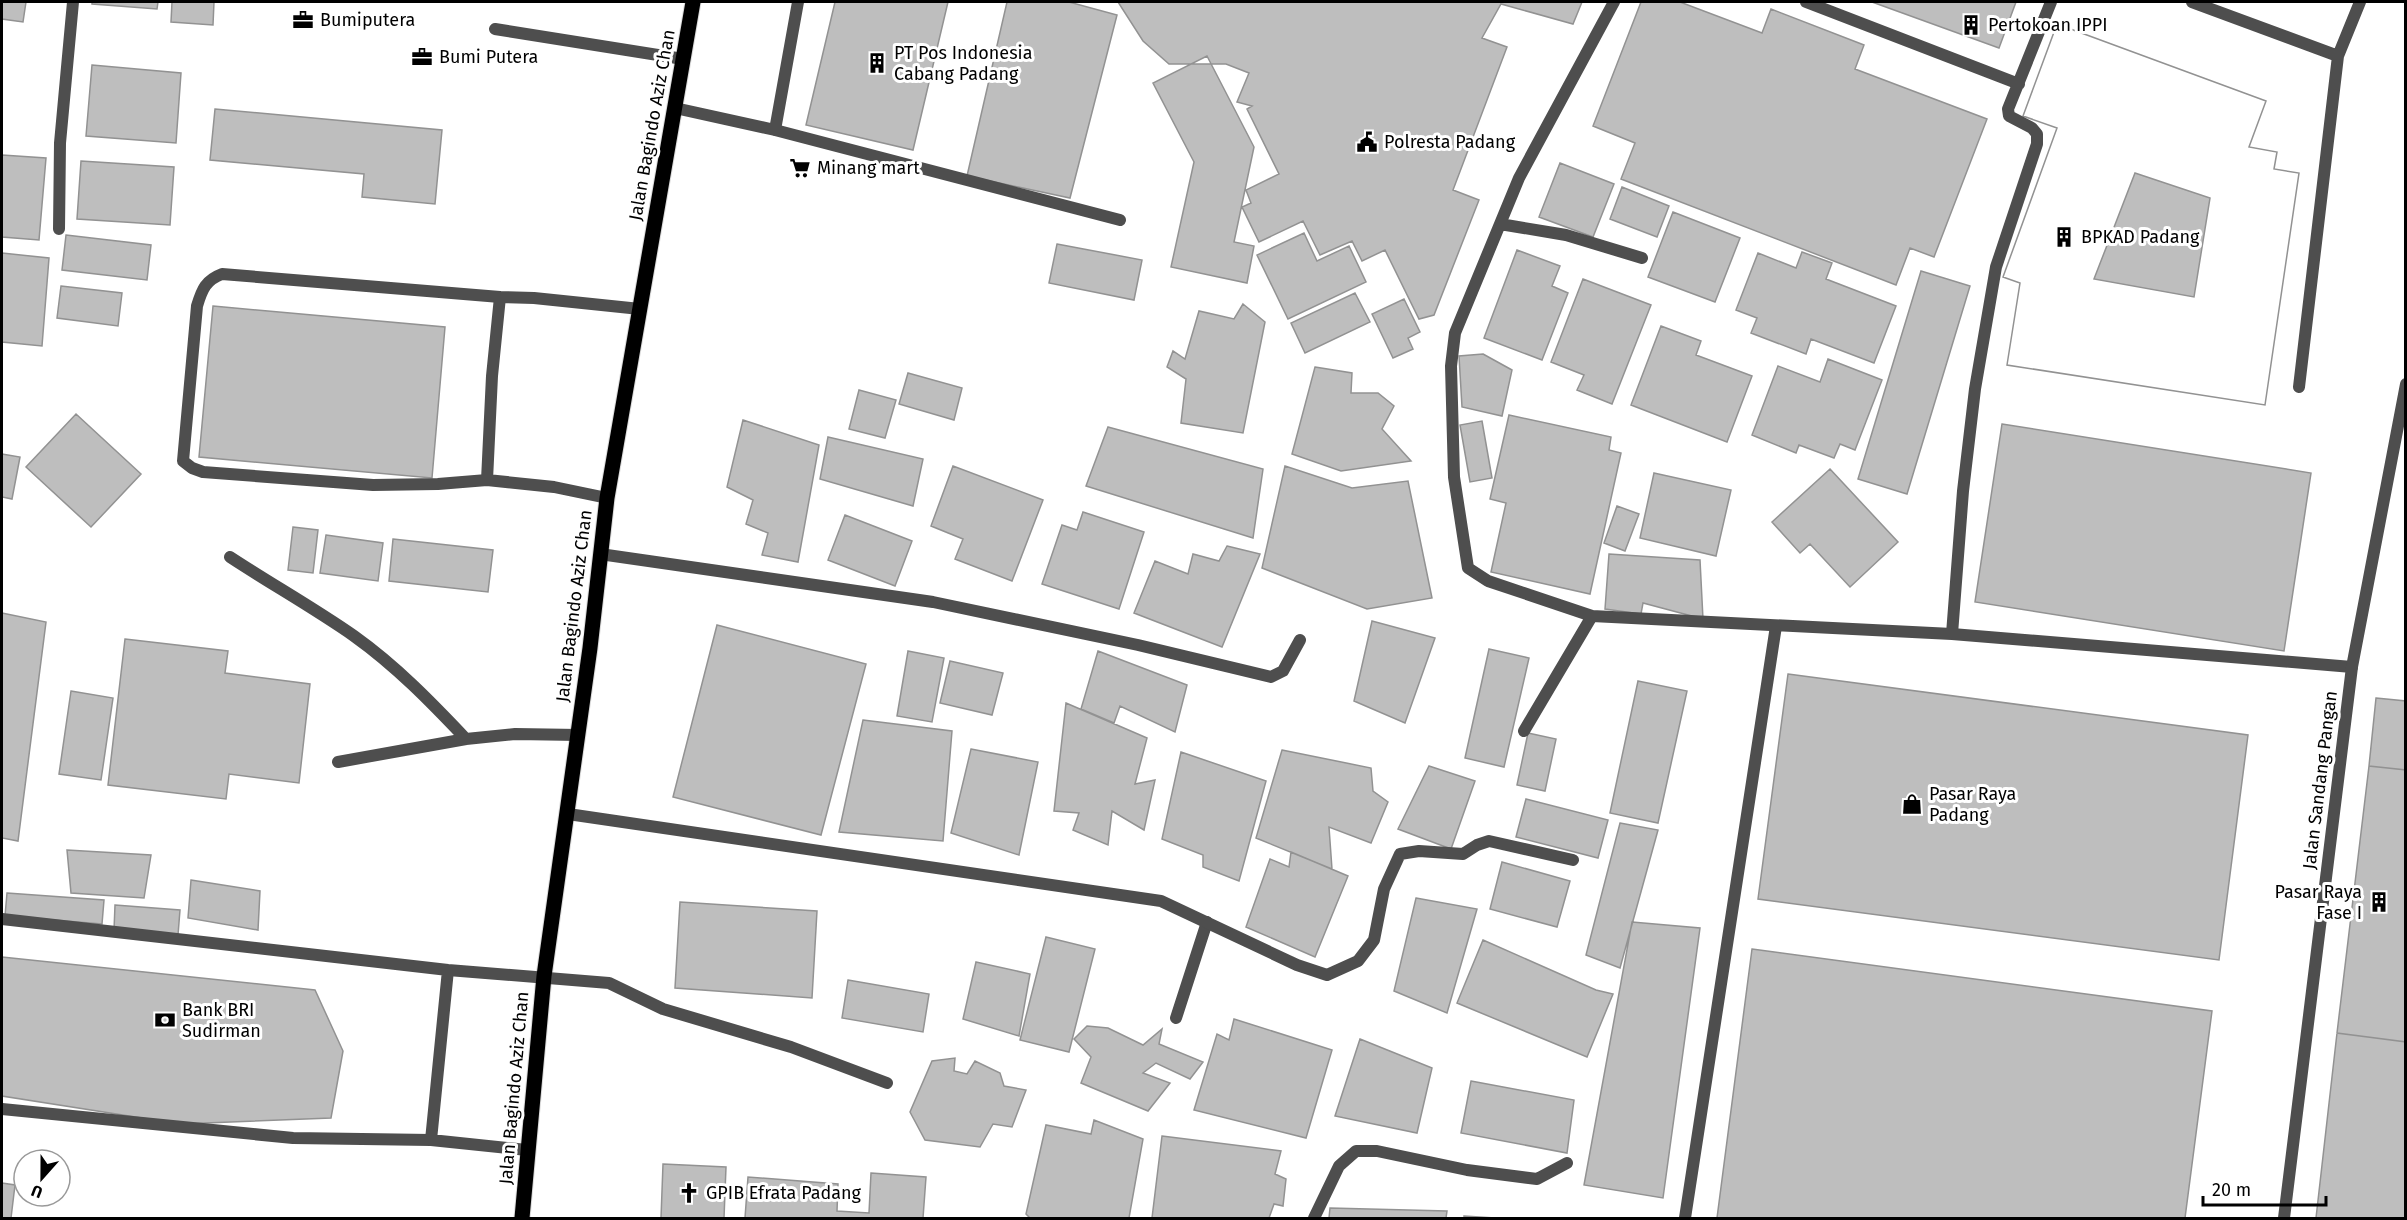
<svg xmlns="http://www.w3.org/2000/svg" width="2407" height="1220" font-family="'Fira Sans',sans-serif">
	<style>
		.building { fill: #bebebe; stroke: #929292; stroke-width: 1.5; fill-rule: evenodd }
		.lines { fill: none; stroke-linecap: round; stroke-linejoin: round }
		.primary-casing { stroke: #dbdbdb; stroke-width: 17 }
		.lane { stroke: #4e4e4e; stroke-width: 12 }
		.street { stroke: #4e4e4e; stroke-width: 12 }
		.primary { stroke: #000; stroke-width: 15 }
		.labels { text-anchor: middle; dominant-baseline: central; stroke-width: 6; stroke-linejoin: round; paint-order: stroke }
		.poi-label { font-size: 18px; fill: #000; stroke: #fff; text-anchor: start }
		.street-label { font-size: 18px; fill: #000; stroke: #fff }
	</style>
	<rect width="100%" height="100%" fill="#fff"/>
	<path class="building" d="M2,2H26L23,22L2,19Z
		M92,2H158L157,9L92,4Z
		M172,2H214L213,25L171,22Z
		M835,2H948L913,150L806,125Z
		M1007,2H1069L1117,15L1070,198L967,176Z
		M1118,2H1582L1573,24L1501,4L1482,38L1507,47L1453,190L1479,200L1434,315L1419,319L1385,250L1362,261L1352,241L1320,255L1303,221L1259,242L1242,207L1251,203L1246,190L1279,174L1247,109L1252,106L1237,102L1249,73L1226,64H1169L1143,41Z
		M1641,2H1680L1762,33L1771,9L1864,45L1855,69L1987,119L1934,257L1910,248L1896,285L1621,179L1635,143L1593,126Z
		M1872,2H2016L1999,48Z
		M2057,24L2266,101L2249,147L2277,152L2274,169L2299,173L2265,405L2007,365L2020,283L2003,277L2057,128L2023,116ZM2135,173L2210,198L2194,297L2094,279Z
		M2057,24L2266,101L2249,147L2277,152L2274,169L2299,173L2265,405L2007,365L2020,283L2003,277L2057,128L2023,116Z
		M1207,56L1254,147L1234,242L1254,246L1247,283L1171,267L1194,162L1153,83Z
		M92,65L181,73L176,143L86,136Z
		M215,109L442,130L435,204L362,197L364,174L210,160Z
		M2,155L46,158L39,240L2,237Z
		M81,161L174,167L170,225L77,219Z
		M1560,163L1614,184L1593,237L1539,217Z
		M1622,187L1669,206L1657,237L1610,219Z
		M1673,212L1740,238L1715,302L1648,277Z
		M1304,233L1317,261L1349,246L1366,282L1288,319L1257,255Z
		M66,235L151,245L147,280L62,270Z
		M1057,244L1142,260L1134,300L1049,283Z
		M1517,250L1560,266L1552,286L1568,293L1542,360L1484,338Z
		M1802,252L1832,263L1826,279L1896,306L1874,363L1811,339L1806,354L1751,333L1757,318L1736,310L1758,253L1796,268Z
		M2,253L49,258L42,346L2,342Z
		M1921,271L1970,286L1907,494L1858,479Z
		M1583,279L1651,305L1612,404L1577,390L1584,375L1551,362Z
		M61,286L122,293L118,326L57,318Z
		M1355,293L1370,322L1305,353L1291,323Z
		M1404,299L1420,332L1408,338L1413,349L1393,358L1372,314Z
		M1243,304L1265,322L1243,433L1181,423L1186,379L1167,367L1173,351L1185,359L1199,311L1234,319Z
		M213,306L445,327L432,478L199,457Z
		M1661,326L1701,341L1696,355L1752,376L1727,442L1631,405Z
		M1483,354L1512,370L1502,416L1462,407L1459,356Z
		M1828,359L1882,380L1855,450L1840,444L1834,458L1799,445L1796,453L1752,435L1778,366L1820,382Z
		M1315,367L1352,373L1351,393H1378L1394,406L1382,429L1411,461L1341,471L1292,454Z
		M908,373L962,388L954,420L899,404Z
		M859,390L896,400L885,438L849,429Z
		M76,414L141,474L91,527L26,467Z
		M1509,415L1611,437L1609,450L1621,453L1590,594L1491,572L1506,503L1490,499Z
		M743,420L819,445L798,562L762,555L768,533L746,524L753,500L727,487Z
		M1482,421L1492,478L1470,482L1460,425Z
		M2002,424L2311,473L2284,651L1975,602Z
		M1108,427L1263,469L1253,538L1086,486Z
		M828,437L923,459L913,506L820,479Z
		M2,454L20,457L12,499L2,497Z
		M953,466L1043,500L1012,581L955,559L963,539L931,526Z
		M1285,466L1352,488L1408,481L1432,598L1367,609L1262,568Z
		M1830,469L1898,542L1850,587L1810,544L1800,553L1772,522Z
		M1654,473L1731,490L1716,556L1640,538Z
		M1617,506L1639,514L1625,551L1604,543Z
		M1083,512L1144,532L1119,609L1042,584L1062,525L1077,530Z
		M845,515L912,541L895,586L828,560Z
		M293,527L318,530L313,573L288,570Z
		M326,535L383,543L378,581L320,573Z
		M393,539L493,550L488,592L389,581Z
		M1227,546L1260,554L1222,647L1134,613L1155,561L1188,574L1193,554L1219,561Z
		M1609,554L1700,560L1703,619L1643,603L1641,614L1605,609Z
		M2,613L46,622L18,841L2,838Z
		M1372,621L1435,638L1405,723L1354,701Z
		M717,625L866,664L821,835L673,797Z
		M125,639L228,651L225,673L310,684L299,783L229,774L226,799L108,785Z
		M1489,649L1529,658L1504,767L1465,758Z
		M908,651L944,658L932,722L897,716Z
		M1098,651L1187,685L1175,732L1120,706L1114,723L1081,709Z
		M950,661L1003,673L992,715L940,703Z
		M1788,674L2248,735L2219,960L1758,899Z
		M1638,681L1687,691L1658,823L1610,813Z
		M71,691L113,698L101,780L59,774Z
		M2376,698L2406,701V770L2369,766Z
		M1066,703L1147,738L1135,784L1155,780L1144,830L1112,811L1108,845L1073,830L1079,813L1054,811Z
		M863,720L952,731L943,841L839,832Z
		M1528,733L1556,739L1545,791L1517,785Z
		M971,749L1038,762L1019,855L951,833Z
		M1282,750L1371,768L1373,791L1388,802L1371,843L1329,827L1332,869L1256,838Z
		M1181,752L1266,781L1239,881L1203,867V855L1162,839Z
		M1429,766L1475,781L1451,849L1398,829Z
		M2369,766L2406,770V1042L2337,1033Z
		M1526,799L1608,820L1598,858L1516,837Z
		M1620,823L1658,830L1620,968L1586,955Z
		M67,850L151,855L144,898L71,893Z
		M1291,852L1348,876L1315,957L1246,927L1270,859L1289,867Z
		M1502,862L1570,881L1557,927L1490,909Z
		M191,880L260,891L258,930L188,918Z
		M7,893L104,900L102,924L5,916Z
		M1416,898L1477,909L1447,1013L1394,991Z
		M680,902L817,911L812,998L675,988Z
		M115,905L180,910L178,935L114,930Z
		M1632,922L1700,928L1663,1198L1584,1185Z
		M1046,937L1095,949L1069,1052L1020,1040Z
		M1483,940L1596,990L1613,994L1587,1057L1457,1003Z
		M1752,949L2212,1011L2185,1218H1717Z
		M2,957L315,990L343,1051L331,1118L180,1124L2,1096Z
		M976,962L1030,974L1019,1036L963,1019Z
		M848,980L929,994L923,1032L842,1018Z
		M1234,1019L1332,1050L1306,1138L1194,1110L1217,1034L1229,1040Z
		M1087,1026L1108,1028L1143,1045L1162,1029L1159,1044L1203,1062L1190,1079L1156,1063L1143,1073L1170,1083L1148,1111L1081,1083L1091,1057L1074,1039Z
		M2337,1033L2406,1042V1218H2316Z
		M1360,1039L1432,1068L1417,1133L1335,1116Z
		M955,1058L954,1071L967,1074L975,1061L1000,1073L1004,1086L1026,1090L1012,1127L993,1124L980,1147L925,1140L910,1112L932,1061Z
		M1471,1081L1574,1100L1567,1153L1461,1133Z
		M1094,1120L1143,1139L1129,1218H1030L1026,1214L1046,1125L1091,1134Z
		M1162,1136L1281,1151L1275,1174L1286,1179L1283,1206L1274,1204L1269,1218H1152Z
		M663,1164L726,1167L724,1218H661Z
		M871,1173L926,1177L923,1218H745L748,1177L838,1184L837,1211L869,1213Z
		M2,1183L15,1185L11,1218H2Z
		M1330,1208L1447,1211L1446,1218H1329Z
		M1464,1216L1495,1218H1464Z"/>
	<g class="lines">
		<g class="primary-casing">
			<path id="primary" d="M522,1218L544,976L590,648L607,498L693,2"/>
		</g>
		<path class="lane" d="M1614,2L1519,178L1455,333L1451,366L1454,477L1468,568L1488,581L1592,616L1952,634L2352,667
			M1806,2L2019,84
			M2192,2L2338,56
			M495,29L683,59
			M675,108L775,130L1120,220
			M775,130L798,2
			M1500,224L1566,235L1642,258
			M2299,387L2338,56L2360,2
			M487,480L492,376L500,297
			M607,498L554,487L487,480L438,484L373,485L203,472L192,468L183,461L197,306C202,289 206,280 222,274L500,297L534,298L640,309
			M230,557C271,584 314,608 354,636C396,666 431,702 466,739
			M1952,634L1963,491L1975,389L1996,267L2037,144V134L2032,128L2009,116L2008,109L2051,2
			M1524,731L1592,616
			M338,762L466,739L515,734L579,735
			M2,919L448,970L609,983L663,1009L791,1047L887,1083
			M1176,1018L1207,922
			M2,1109L293,1138L431,1140L527,1150
			M431,1140L448,970
			M1314,1218L1339,1166L1356,1151H1377L1467,1170L1537,1179L1567,1163
			M1685,1218L1776,626"/>
		<path class="street" d="M59,229L60,143L73,2
			M600,554L933,602L1138,645L1271,677L1283,671L1300,640
			M568,814L1161,901L1297,965L1327,975L1358,961L1374,940L1384,889L1400,854L1419,851L1463,854L1477,845L1489,841L1573,860
			M2284,1218L2352,667L2406,384"/>
		<use href="#primary" class="primary"/>
	</g>
	<defs>
		<g id="office-bare" transform="scale(1.62)"><path d="M-6-3h4V-5.5h4V-3h4V5H-6ZM-1-4.5V-3h2v-1.5ZM-6 0V1H6V0Z" fill="#000" stroke="#fff" stroke-width="2.5" paint-order="stroke"/></g>
		<g id="building-bare" transform="scale(1.62)"><path d="M-4-6H4V6H1V3H-1V6H-4ZM-2.5-4.3h1.7v1.8h-1.7ZM.8-4.3h1.7v1.8H.8ZM-2.5-1h1.7V.8h-1.7ZM.8-1h1.7V.8H.8Z" fill="#000" stroke="#fff" stroke-width="2.5" paint-order="stroke"/></g>
		<g id="civic-bare" transform="scale(1.62)"><path d="M-.6-6.5H3V-4.5H.6V-3L4-1V1h2V6H-6V1h2V-1L-.6-3ZM-1.2 2.5V6h2.4V2.5Z" fill="#000" stroke="#fff" stroke-width="2.5" paint-order="stroke"/></g>
		<g id="supermarket-bare" transform="scale(1.62)"><path d="M-6-5.5h2.5l.6 2H6L4.5 2H-2.5L-4.4-4H-6ZM-1.5 3.2a1.3 1.3 0 1 0 .1 0ZM3 3.2a1.3 1.3 0 1 0 .1 0Z" fill="#000" stroke="#fff" stroke-width="2.5" paint-order="stroke"/></g>
		<g id="shop-bare" transform="scale(1.62)"><path d="M-5-2.5h2.3a2.7 3.5 0 0 1 5.4 0H5L5.5 6h-11ZM-1.5-2.5h3a1.5 2.3 0 0 0-3 0Z" fill="#000" stroke="#fff" stroke-width="2.5" paint-order="stroke"/></g>
		<g id="bank-bare" transform="scale(1.62)"><path d="M-6-4H6V4H-6ZM0-2.3a2.3 2.3 0 1 0 0 4.6a2.3 2.3 0 1 0 0-4.6Z" fill="#000" stroke="#fff" stroke-width="2.5" paint-order="stroke"/></g>
		<g id="church-bare" transform="scale(1.62)"><path d="M-1.2-6h2.4v3.5h3.3v2.4h-3.3V6h-2.4V-.1h-3.3v-2.4h3.3Z" fill="#000" stroke="#fff" stroke-width="2.5" paint-order="stroke"/></g>
	</defs>
	<g fill-rule="evenodd">
		<use href="#office-bare" x="303" y="20"/>
		<use href="#building-bare" x="1971" y="25"/>
		<use href="#office-bare" x="422" y="57"/>
		<use href="#building-bare" x="877" y="63"/>
		<use href="#civic-bare" x="1367" y="142"/>
		<use href="#supermarket-bare" x="800" y="168"/>
		<use href="#building-bare" x="2064" y="237"/>
		<use href="#shop-bare" x="1912" y="804"/>
		<use href="#building-bare" x="2379" y="902"/>
		<use href="#bank-bare" x="165" y="1020"/>
		<use href="#church-bare" x="689" y="1193"/>
	</g>
	<g class="labels">
		<g class="poi-label">
			<text x="320" y="20">Bumiputera</text>
			<text x="1988" y="25">Pertokoan IPPI</text>
			<text x="894" y="53">PT Pos Indonesia<tspan x="894" dy="21">Cabang Padang</tspan></text>
			<text x="439" y="57">Bumi Putera</text>
			<text x="1384" y="142">Polresta Padang</text>
			<text x="817" y="168">Minang mart</text>
			<text x="2081" y="237">BPKAD Padang</text>
			<text x="1929" y="794">Pasar Raya<tspan x="1929" dy="21">Padang</tspan></text>
			<text x="2362" y="892" text-anchor="end">Pasar Raya<tspan x="2362" dy="21">Fase I</tspan></text>
			<text x="182" y="1010">Bank BRI<tspan x="182" dy="21">Sudirman</tspan></text>
			<text x="706" y="1193">GPIB Efrata Padang</text>
		</g>
		<g class="street-label">
			<text transform="translate(652 125) rotate(-80)">Jalan Bagindo Aziz Chan</text>
			<text transform="translate(574 606) rotate(-83)">Jalan Bagindo Aziz Chan</text>
			<text transform="translate(2320 780) rotate(-83)">Jalan Sandang Pangan</text>
			<text transform="translate(514 1088) rotate(-85)">Jalan Bagindo Aziz Chan</text>
		</g>
	</g>
	<rect width="2407" height="1220" fill="none" stroke="#000000" stroke-width="6"/>
	<g transform="translate(42 1178) rotate(201)"><circle r="28" fill="#ffffff" stroke="#999999" stroke-width="1.5"/>
	<path d="M0-4.5L10 22L0 15L-10 22Z" fill="#000000"/>
	<text y="-9" font-size="16" font-weight="bold" text-anchor="middle" fill="#000000">U</text>
	</g>
	<path d="M2203 1196v9h123v-9" fill="none" stroke="#000000" stroke-width="3"/>
	<text x="2212" y="1196" font-size="18" fill="#000000" stroke="#ffffff" stroke-width="4.5" paint-order="stroke">20 m</text>
</svg>
